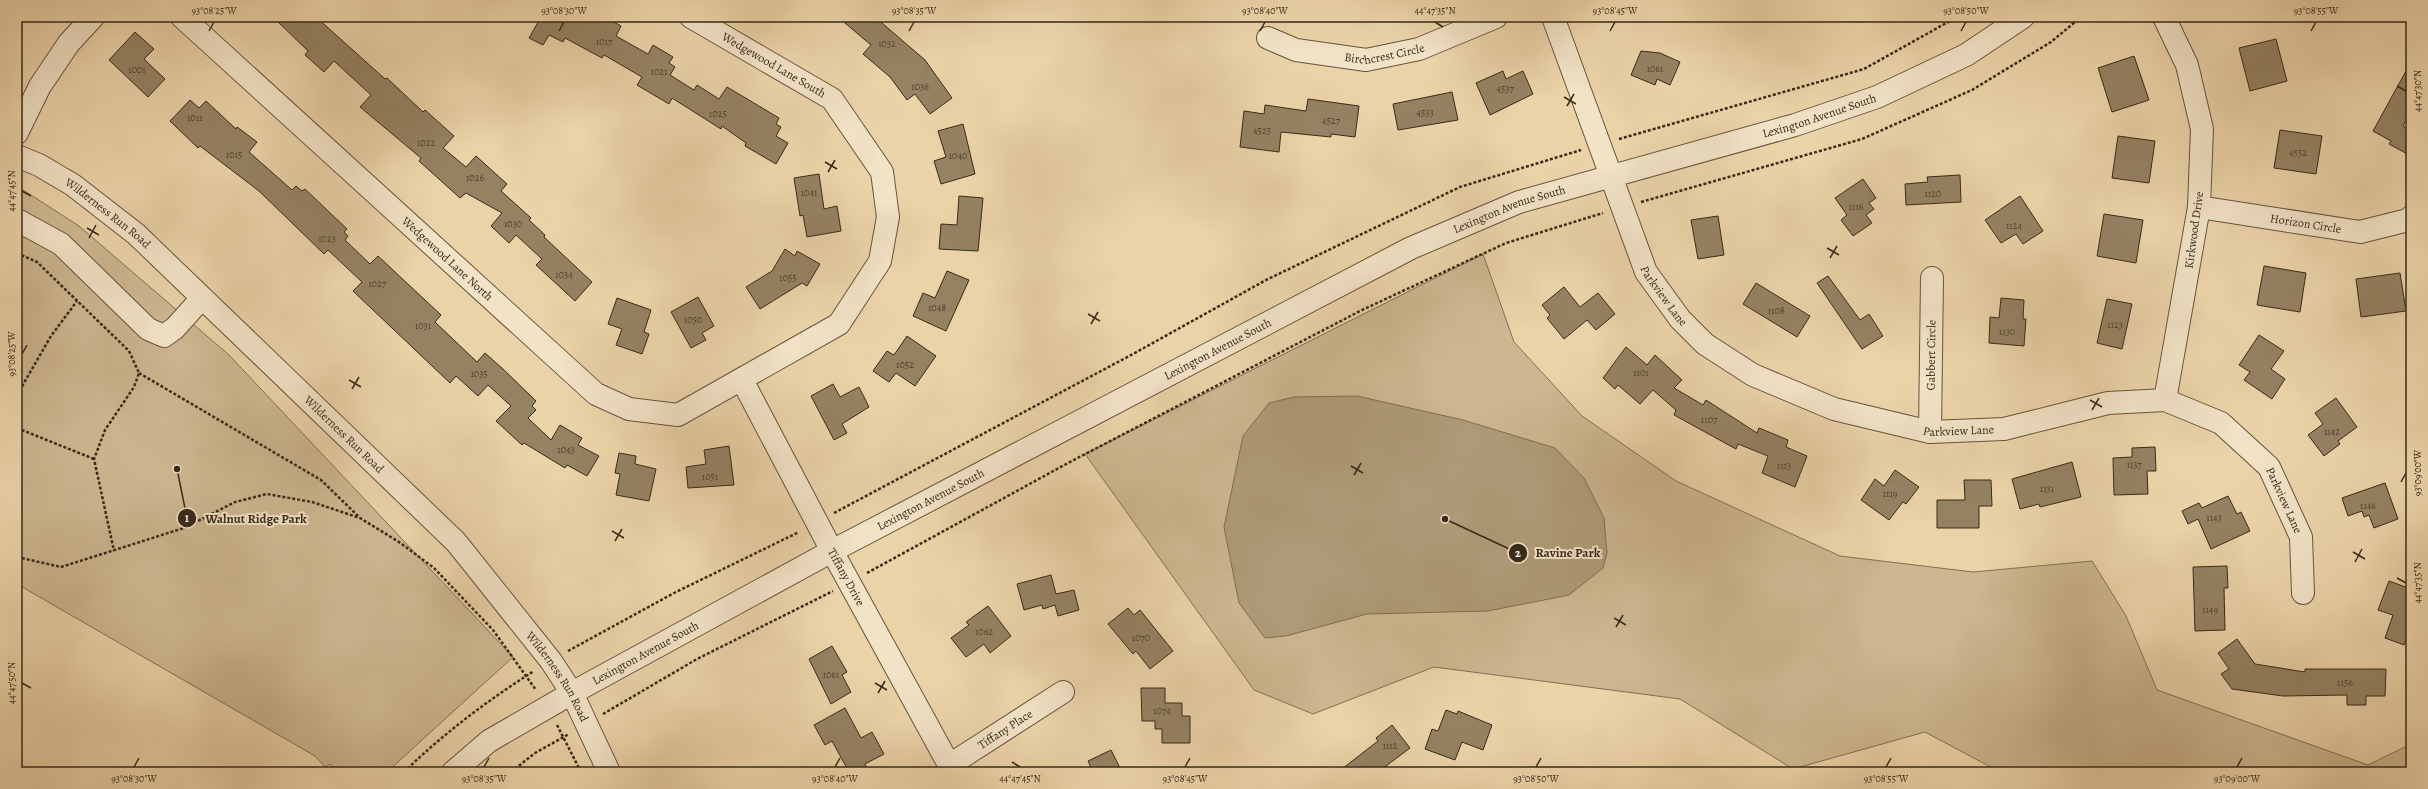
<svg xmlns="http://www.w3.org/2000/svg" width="2428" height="789" font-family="Alegreya,serif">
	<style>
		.green { fill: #cdb690; stroke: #827054 }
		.water { fill: #ae9a77; stroke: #7f6d51 }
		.building { fill: #958263; stroke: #382a19 }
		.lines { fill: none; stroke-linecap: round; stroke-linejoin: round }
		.minor-casing { stroke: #65543d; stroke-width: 24 }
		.path { stroke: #382a19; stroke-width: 2.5; stroke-dasharray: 3 2; stroke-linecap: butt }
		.minor { stroke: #f2e2c6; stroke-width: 22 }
		.ticks { fill: none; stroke: #382a19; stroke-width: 1.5 }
		.labels { text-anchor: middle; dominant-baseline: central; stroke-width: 4; stroke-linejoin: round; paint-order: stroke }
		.number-label { font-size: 10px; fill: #4f402c }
		.street-label { font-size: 12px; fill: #382a19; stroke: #f2e2c6 }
		.leader { fill: none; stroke: #382a19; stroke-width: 1.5 }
		.callout-dot { fill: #382a19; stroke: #f2e2c6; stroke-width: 1.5 }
		.mark-label { font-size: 12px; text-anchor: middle; font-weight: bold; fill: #fff }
		.callout-label { font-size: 13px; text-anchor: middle; font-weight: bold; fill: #382a19; stroke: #f2e2c6; stroke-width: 4; stroke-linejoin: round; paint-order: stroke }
		.neatline { fill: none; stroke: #382a19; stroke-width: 1.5 }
		.ticks-label { font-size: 10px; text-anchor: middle; fill: #382a19 }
	</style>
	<rect width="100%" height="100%" fill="#ebd3a8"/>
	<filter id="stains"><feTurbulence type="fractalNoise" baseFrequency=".005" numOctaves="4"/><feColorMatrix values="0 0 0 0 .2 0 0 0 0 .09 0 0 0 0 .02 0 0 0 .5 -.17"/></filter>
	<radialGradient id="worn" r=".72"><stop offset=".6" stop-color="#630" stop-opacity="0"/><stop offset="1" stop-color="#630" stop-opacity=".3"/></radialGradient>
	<path class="green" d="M17,186L79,226L229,355L513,657L387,772H343L329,764L326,768L315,756L17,584Z
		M1483,254L1514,342L1582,416L1676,481L1840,556L1973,572L2092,561L2126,616L2157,690L2368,765L2411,744V772H2000L1925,732L1793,769L1680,699L1434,667L1313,714L1254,690L1085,454Z"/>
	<path class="water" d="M1357,396L1463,420L1555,448L1584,478L1604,518L1607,553L1603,568L1569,595L1488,611L1367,614L1286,636L1265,638L1239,603L1224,527L1243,436L1269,403L1294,397Z"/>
	<path class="building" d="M273,17H316L385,79L387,78L423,112L425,110L454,136L443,148L466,167L476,156L507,184L501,191L531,218L529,220L545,235L544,237L592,282L575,301L536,265L542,259L516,235L509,243L491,226L502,213L466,193L460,198L419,161L421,158L360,107L371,95L334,61L324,72L305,55L308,51Z
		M541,17H605L621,26L616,36L648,54L653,45L673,57L669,63L675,67L670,75L694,90L697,85L719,99L727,87L779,118L776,124L781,127L776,136L788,143L776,164L745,146L746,143L722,126L721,129L672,98L669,104L637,85L642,77L604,55L602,58L565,38L563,42L549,35L543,45L529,38Z
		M838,17H875L925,60L952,98L930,114L915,94L907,100L890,77L863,54L871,45Z
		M135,32L154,49L144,59L165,79L148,97L109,60Z
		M2276,39L2287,81L2250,91L2239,48Z
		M1641,51L1660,53L1680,62L1670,85L1657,79L1655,85L1631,75Z
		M2134,56L2149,100L2112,112L2098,68Z
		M2411,62V113L2403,126L2411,131V156L2389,144L2391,141L2373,131Z
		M1503,71L1506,79L1523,71L1533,94L1490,115L1476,83Z
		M1452,92L1458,120L1398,130L1393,104Z
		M1308,99L1359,106L1355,137L1331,134V137L1281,132L1279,152L1240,147L1244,111L1264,114L1265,105L1306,111Z
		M190,100L199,108L206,101L236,129L237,127L257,142L249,152L292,190L296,186L302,191L305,189L347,229L344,232L348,236L345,240L370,264L378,256L441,315L435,322L477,362L485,353L503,369L536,401L532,406L536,410L528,418L551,440L560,425L582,438L578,445L599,456L587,476L567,465L565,468L524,443L522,445L496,421L511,406L488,385L478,396L456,376L450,383L353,291L362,282L328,250L324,254L259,191L200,146L198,148L170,121Z
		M963,124L975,174L941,184L934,161L946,157L938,131Z
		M2280,130L2322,136L2316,174L2274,168Z
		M2118,136L2155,141L2149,183L2112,178Z
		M819,174L824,209L837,206L841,231L807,237L803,215L800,216L794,178Z
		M1960,175L1961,202L1906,205L1905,184L1928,182L1927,177Z
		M1863,179L1876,198L1869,203L1874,209L1866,215L1872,223L1853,236L1841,220L1847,215L1835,198Z
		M959,196L983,198L978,251L939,249L941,224L957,225Z
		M2020,196L2043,231L2023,244L2016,234L2001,243L1985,220Z
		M2104,214L2143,220L2136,263L2097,256Z
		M1718,216L1724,255L1698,259L1691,220Z
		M785,249L795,256L797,251L820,264L807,286L802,283L760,309L746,287L772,271Z
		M2264,266L2306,273L2300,312L2257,305Z
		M947,271L969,280L946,331L913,316L923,293L935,298Z
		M2400,273L2406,311L2361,317L2356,279Z
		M1828,276L1860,320L1869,314L1883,336L1862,349L1817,283Z
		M1756,283L1810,316L1797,337L1743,304Z
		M1564,287L1580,307L1598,293L1615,314L1596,330L1587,320L1564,339L1547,318L1550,315L1542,305Z
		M698,297L714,326L702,333L706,340L691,348L671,312Z
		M617,298L651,310L644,332L649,334L642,354L616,345L622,329L608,324Z
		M2001,298L2024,300L2023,319H2026L2024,346L1989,343L1990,317L1999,318Z
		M2107,299L2132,304L2122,349L2097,343Z
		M2259,335L2284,351L2271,369L2285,379L2272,399L2244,380L2250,372L2239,365Z
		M907,336L936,356L915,386L896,373L889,382L873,371L887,351L894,355Z
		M1626,347L1647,365L1655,355L1682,380L1674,388L1703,405L1706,400L1757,433L1759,428L1788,440L1786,447L1807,456L1795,487L1762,473L1768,456L1738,444L1736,449L1674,415L1676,410L1653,390L1640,404L1618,385L1615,389L1603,378Z
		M833,384L840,397L859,387L869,407L842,424L847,433L834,440L811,396Z
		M2336,398L2357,427L2338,441L2340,444L2324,456L2308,435L2323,424L2315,413Z
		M729,446L734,485L688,488L686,467L706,464L704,450Z
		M2155,447L2156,471H2147L2148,494L2114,495L2113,458L2132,457V448Z
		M619,453L636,456L635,464L656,469L649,501L616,495L620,474L615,473Z
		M2072,462L2081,497L2040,507L2039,504L2020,509L2012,479Z
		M1895,470L1919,487L1906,504L1903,502L1889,520L1861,500L1875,479L1884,486Z
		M1964,480H1991L1992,506H1979V528H1937V500H1965Z
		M2385,483L2398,519L2374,528L2369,515L2364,517L2362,511L2348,516L2342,498Z
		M2228,496L2237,514L2241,512L2250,531L2211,549L2198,519L2188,524L2182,511L2199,503L2202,508Z
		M2227,566L2228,588H2224L2225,630L2195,631L2193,567Z
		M1051,575L1056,594L1074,590L1079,610L1058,616L1055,605L1043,609L1042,605L1024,610L1017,584Z
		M2389,581L2411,589V625L2404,645L2385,638L2393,615L2378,610Z
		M988,606L1011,636L990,653L984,644L966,657L951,638L969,625L966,622Z
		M1128,608L1134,615L1140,610L1173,651L1150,669L1136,651L1133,654L1108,624Z
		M2237,639L2255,664L2305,672V669H2386L2385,696H2366V705H2347V695L2283,696L2232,689L2221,674L2229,669L2218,653Z
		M832,646L847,672L842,675L851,692L831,704L809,659Z
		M1141,688H1165V703H1182V716H1190V743H1162V729H1155V721H1142Z
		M845,708L861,738L872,732L884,754L865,764L869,772H849L832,741L825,745L814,725Z
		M1446,710L1457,714L1458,711L1492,725L1483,750L1462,742L1455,760L1425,749L1432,729L1438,731Z
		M1392,725L1410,748L1378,772H1338L1378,741L1376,738Z
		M1111,750L1122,772H1093L1088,761Z"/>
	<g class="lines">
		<g class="minor-casing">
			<g id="minor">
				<path id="s1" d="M182,17L596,394L629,409L678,415L839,324L880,261L888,217L882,172L832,99L691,17"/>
				<path id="s2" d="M1553,17L1646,272L1680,319L1705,344L1753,375L1834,409L1930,432L2004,429L2108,403L2165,400L2221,423L2269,467L2301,537L2303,593"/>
				<path d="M2164,17L2187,65L2202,129L2199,207L2165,400"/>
				<path id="s3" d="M1268,38L1296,50L1366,60L1419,49L1496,17"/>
				<path d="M17,133L40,86L69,43L93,17"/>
				<path id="s4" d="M17,156L39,165L73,185L136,234L456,542L551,661L572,693L609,772"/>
				<path id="s5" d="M2199,207L2360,232L2408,220L2411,217"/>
				<path d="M17,220L61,244L148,329L164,336L175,328L202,298"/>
				<path id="s6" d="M742,380L832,551L953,772"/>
				<path id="s7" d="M1930,432L1932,278"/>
				<path id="s8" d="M948,766L1063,692"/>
				<path id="s9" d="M453,772L489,741L572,693L832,551L1411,248L1519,202L1795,125L1877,97L1966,55L2023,17"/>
			</g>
		</g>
		<path class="path" d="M1619,139L1864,69L1957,17
			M1641,202L1862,139L1972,90L2051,42L2081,17
			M17,253L37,262L129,351L139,373L134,387L105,430L94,459L114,551
			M139,373L321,480L358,516
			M17,395L51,336L77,301
			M17,428L94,459
			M834,513L1133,354L1266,280L1460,187L1581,150
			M17,557L61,567L184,528L235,502L267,494L312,502L360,518L399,542L434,568L493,630L536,690
			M867,573L1068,463L1362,310L1506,243L1603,213
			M568,651L674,593L799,532
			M603,714L697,659L833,591
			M557,725L581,772
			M404,772C443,734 488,700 534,671
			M511,772L535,753L569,734"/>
		<use href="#minor" class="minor"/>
	</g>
	<path class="ticks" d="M1435,22L1443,27M209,31L214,22M559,31L564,22M909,31L914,22M1260,31L1265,22M1610,31L1615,22M1961,31L1966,22M2311,31L2316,22M2397,86L2406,91M1564,97L1576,104M1567,106L1574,94M825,162L837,169M828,172L835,160M22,191L31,196M87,228L99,235M89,238L96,225M1827,248L1839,255M1830,258L1837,246M1088,314L1100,321M1091,324L1098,312M22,354L27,345M349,380L361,387M352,389L359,377M2090,400L2102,407M2092,410L2099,398M1351,466L1363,473M1354,475L1361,463M2401,482L2406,473M612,531L624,538M615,541L622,529M2353,552L2365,559M2355,562L2362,549M2397,578L2406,583M1614,618L1626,625M1616,627L1623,615M22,683L31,688M875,683L887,690M878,693L885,681M1012,762L1020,767M134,767L139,758M484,767L489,758M835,767L840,758M1185,767L1190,758M1536,767L1541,758M1886,767L1891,758M2237,767L2242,758"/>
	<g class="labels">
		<g class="number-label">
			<text x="604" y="41">1017</text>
			<text x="887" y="43">1032</text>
			<text x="1655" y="68">1061</text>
			<text x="137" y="69">1001</text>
			<text x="659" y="71">1021</text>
			<text x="920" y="86">1036</text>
			<text x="1505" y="88">4537</text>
			<text x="1425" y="112">4533</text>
			<text x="718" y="113">1025</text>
			<text x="195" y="117">1011</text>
			<text x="1331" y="120">4527</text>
			<text x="1262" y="130">4525</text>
			<text x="426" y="142">1022</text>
			<text x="2298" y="152">4552</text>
			<text x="234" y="154">1015</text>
			<text x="958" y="155">1040</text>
			<text x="475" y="177">1026</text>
			<text x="809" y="192">1041</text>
			<text x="1933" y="193">1120</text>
			<text x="1856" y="206">1116</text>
			<text x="513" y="223">1030</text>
			<text x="2014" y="225">1124</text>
			<text x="327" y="238">1023</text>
			<text x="564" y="274">1034</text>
			<text x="788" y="277">1055</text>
			<text x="377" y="283">1027</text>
			<text x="937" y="307">1048</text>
			<text x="1776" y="310">1108</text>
			<text x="693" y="319">1050</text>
			<text x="2115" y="324">1123</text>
			<text x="423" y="325">1031</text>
			<text x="2007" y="331">1130</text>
			<text x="905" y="364">1052</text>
			<text x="1641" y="372">1101</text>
			<text x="479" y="373">1035</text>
			<text x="1709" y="419">1107</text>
			<text x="2332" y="431">1142</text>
			<text x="566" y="449">1043</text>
			<text x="2134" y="464">1137</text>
			<text x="1784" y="465">1113</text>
			<text x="710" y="476">1051</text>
			<text x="2047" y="488">1131</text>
			<text x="1890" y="493">1119</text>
			<text x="2368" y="505">1146</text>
			<text x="2214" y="517">1143</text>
			<text x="2210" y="609">1149</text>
			<text x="984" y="631">1062</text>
			<text x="1141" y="637">1070</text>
			<text x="831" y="674">1061</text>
			<text x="2345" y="682">1156</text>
			<text x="1162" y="710">1074</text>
			<text x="1390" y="745">1112</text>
		</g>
		<g class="street-label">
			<text stroke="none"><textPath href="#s3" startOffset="120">Birchcrest Circle</textPath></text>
			<text transform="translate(774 65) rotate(30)">Wedgewood Lane South</text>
			<text stroke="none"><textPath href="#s9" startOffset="1523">Lexington Avenue South</textPath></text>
			<text stroke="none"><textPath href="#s9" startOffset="1199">Lexington Avenue South</textPath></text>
			<text stroke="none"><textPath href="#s4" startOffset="108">Wilderness Run Road</textPath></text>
			<text stroke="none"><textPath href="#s5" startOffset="108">Horizon Circle</textPath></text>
			<text transform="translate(2194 230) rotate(-82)">Kirkwood Drive</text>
			<text stroke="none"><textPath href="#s1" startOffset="359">Wedgewood Lane North</textPath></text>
			<text stroke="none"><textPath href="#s2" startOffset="301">Parkview Lane</textPath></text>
			<text stroke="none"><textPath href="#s9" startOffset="875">Lexington Avenue South</textPath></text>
			<text stroke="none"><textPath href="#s7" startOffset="77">Gabbert Circle</textPath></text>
			<text stroke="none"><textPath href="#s2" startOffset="637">Parkview Lane</textPath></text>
			<text stroke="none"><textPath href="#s4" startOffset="432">Wilderness Run Road</textPath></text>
			<text stroke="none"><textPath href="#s9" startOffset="551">Lexington Avenue South</textPath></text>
			<text stroke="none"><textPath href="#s2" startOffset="1009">Parkview Lane</textPath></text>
			<text stroke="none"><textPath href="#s6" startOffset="223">Tiffany Drive</textPath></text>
			<text stroke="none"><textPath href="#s9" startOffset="227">Lexington Avenue South</textPath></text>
			<text stroke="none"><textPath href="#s4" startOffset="756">Wilderness Run Road</textPath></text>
			<text stroke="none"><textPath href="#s8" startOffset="68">Tiffany Place</textPath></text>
		</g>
	</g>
	<path class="leader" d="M177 469L187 518M1445 519L1518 553"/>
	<g class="callout-dot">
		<circle cx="177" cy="469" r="4"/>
		<circle cx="1445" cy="519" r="4"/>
		<circle cx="187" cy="518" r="10"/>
		<circle cx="1518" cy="553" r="10"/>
	</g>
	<g class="mark-label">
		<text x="187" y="522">1</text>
		<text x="1518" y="557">2</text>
	</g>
	<g class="callout-label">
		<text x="256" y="523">Walnut Ridge Park</text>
		<text x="1568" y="557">Ravine Park</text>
	</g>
	<rect width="2428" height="789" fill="none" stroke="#ebd3a8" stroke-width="44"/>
	<rect x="22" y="22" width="2384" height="745" class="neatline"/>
	<g class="ticks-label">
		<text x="214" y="14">93°08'25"W</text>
		<text x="564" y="14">93°08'30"W</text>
		<text x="914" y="14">93°08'35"W</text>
		<text x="1265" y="14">93°08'40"W</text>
		<text x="1435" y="14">44°47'35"N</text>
		<text x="1615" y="14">93°08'45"W</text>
		<text x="1966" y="14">93°08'50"W</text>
		<text x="2316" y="14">93°08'55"W</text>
		<text transform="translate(2417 91) rotate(-90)" y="4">44°47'30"N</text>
		<text transform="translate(11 191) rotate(-90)" y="4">44°47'45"N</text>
		<text transform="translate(11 354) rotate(-90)" y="4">93°08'25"W</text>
		<text transform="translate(2417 473) rotate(-90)" y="4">93°09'00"W</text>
		<text transform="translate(2417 583) rotate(-90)" y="4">44°47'35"N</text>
		<text transform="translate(11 683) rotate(-90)" y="4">44°47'50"N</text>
		<text x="134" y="782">93°08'30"W</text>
		<text x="484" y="782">93°08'35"W</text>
		<text x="835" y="782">93°08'40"W</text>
		<text x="1020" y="782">44°47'45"N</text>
		<text x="1185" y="782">93°08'45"W</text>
		<text x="1536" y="782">93°08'50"W</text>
		<text x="1886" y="782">93°08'55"W</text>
		<text x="2237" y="782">93°09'00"W</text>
	</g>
	<rect width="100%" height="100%" filter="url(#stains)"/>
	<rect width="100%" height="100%" fill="url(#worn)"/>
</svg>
